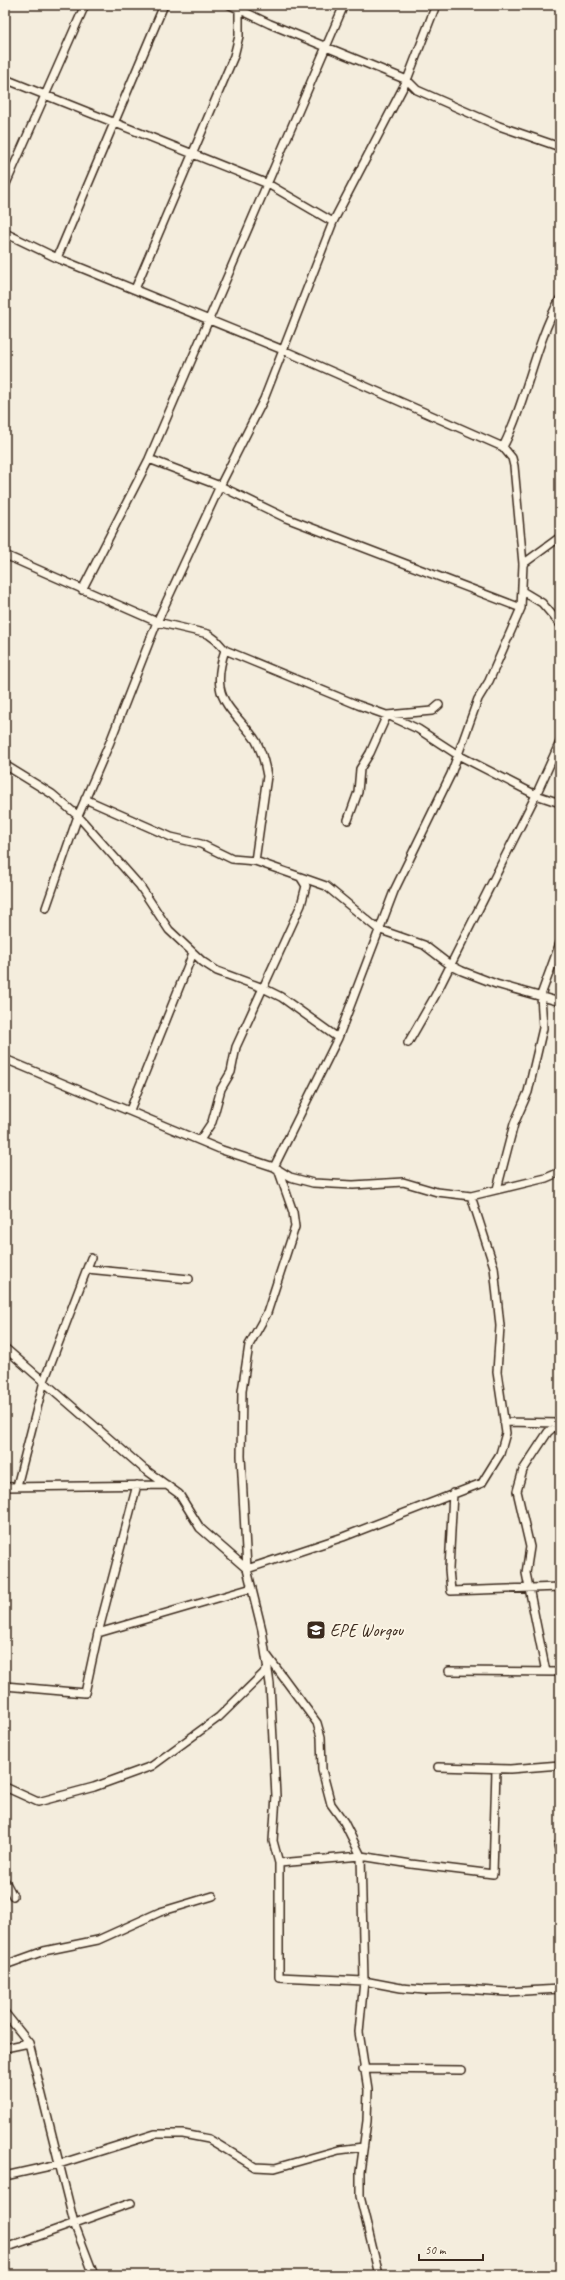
<svg xmlns="http://www.w3.org/2000/svg" width="565" height="2280" font-family="Caveat,sans-serif">
	<style>
		.lines { fill: none; stroke-linecap: round; stroke-linejoin: round }
		.minor-casing { stroke: #3b2a1e; stroke-width: 10 }
		.minor { stroke: #fcf5e5; stroke-width: 7 }
		.labels { text-anchor: middle; dominant-baseline: central; stroke-width: 4; stroke-linejoin: round; paint-order: stroke }
		.poi-label { font-size: 17px; fill: #3b2a1e; stroke: #fcf5e5; text-anchor: start }
	</style>
	<rect width="100%" height="100%" fill="#f4eddd"/>
	<filter id="ink" filterUnits="userSpaceOnUse"><feTurbulence type="fractalNoise" baseFrequency=".025" numOctaves="2"/><feDisplacementMap in="SourceGraphic" scale="8" xChannelSelector="R" yChannelSelector="G"/><feConvolveMatrix kernelMatrix="1 2 1 2 8 2 1 2 1" color-interpolation-filters="sRGB"/></filter>
	<g filter="url(#ink)">
		<g class="lines">
			<g class="minor-casing">
				<path id="minor" d="M230,5L270,24L407,80L417,90L499,126L560,147
					M5,79L268,184L333,222
					M5,186L85,5
					M5,233L57,258L283,350L503,447L512,458L514,466L523,564L521,608L489,681L478,699L451,774L394,891L338,1038L274,1167
					M57,258L164,5
					M135,289L234,56L239,36V9
					M503,447C527,400 534,346 560,299
					M149,459L220,486L286,518L521,608
					M5,555L157,622L208,634L216,640L225,650L358,705L392,717L418,729L458,755L536,795L560,803
					M523,564L560,537
					M82,590L149,459L344,5
					M522,591L542,603L560,624
					M225,650C221,662 218,674 220,687C223,708 245,723 256,741C262,752 265,764 267,776L255,861L326,886L378,929L424,945L450,965L462,971L496,984L560,1002
					M5,765L52,794L78,816L140,886L169,930L203,962L217,971L263,988L281,997L338,1038
					M85,799L171,837L201,844L232,859L255,861
					M348,820L358,792L360,769L370,753L387,715L432,711L439,705
					M46,908L78,816L110,742L157,622L220,486L264,399L333,222L407,80L436,5
					M408,1043L435,996L536,795L560,742
					M5,1059L222,1150L274,1167L290,1177L313,1183L353,1185L403,1182L437,1192L471,1196L546,1178L560,1172
					M130,1110L193,953
					M200,1140L212,1122L221,1089L231,1072L236,1047L301,905L306,886L301,878
					M278,1169L293,1212L295,1227L267,1313L249,1345L242,1391L241,1456L247,1569L262,1630L270,1684L276,1796L273,1841L279,1863V1977L364,1981L401,1988L425,1990L464,1989L507,1992L560,1989
					M497,1189L514,1124L528,1092L543,1028L541,995L560,943
					M87,1269L189,1279
					M5,1348L143,1468L179,1494L200,1528L247,1569
					M504,1422L560,1423
					M17,1486L44,1381L91,1258
					M5,1487L167,1485
					M453,1493L449,1569L451,1591L560,1587
					M247,1569L343,1537L482,1483L500,1454L506,1433L497,1372L500,1326L494,1267L471,1196
					M98,1633L252,1588
					M266,1654L317,1723L321,1737L322,1770L331,1804L344,1822L361,1856L364,1981L359,2032L368,2090L367,2121L360,2172V2196L379,2275
					M449,1671L560,1672
					M546,1672L526,1573L530,1547L517,1491L523,1470L548,1432L560,1422
					M5,1686L85,1693L98,1633L137,1485
					M438,1767L510,1769L560,1765
					M5,1787L38,1802L94,1787L152,1766L219,1717L268,1669
					M558,1845L560,1854
					M279,1863L361,1856L411,1864L493,1874L496,1769
					M5,1881L13,1896
					M5,1965L44,1951L98,1940L160,1912L213,1896
					M5,2013L29,2043L74,2223L94,2275
					M5,2048L29,2043
					M363,2069L462,2070
					M5,2176L59,2164L155,2134H183L209,2139L255,2167L275,2168L339,2150L363,2147
					M5,2248L131,2203"/>
			</g>
			<use href="#minor" class="minor"/>
		</g>
	</g>
	<defs>
		<g id="school-square" transform="scale(1)"><rect x="-9" y="-9" width="18" height="18" rx="4" fill="#3b2a1e" stroke="#fcf5e5"/><path d="M0-5L7-2L0 1L-7-2ZM-4 1L0 2.5L4 1V4Q0 6-4 4Z" fill="#fff"/></g>
	</defs>
	<g fill-rule="evenodd">
		<use href="#school-square" x="316" y="1630"/>
	</g>
	<g class="labels">
		<g class="poi-label">
			<text x="330" y="1630">EPE Worgou</text>
		</g>
	</g>
	<rect width="565" height="2280" fill="none" stroke="#fcf5e5" stroke-width="20"/>
	<rect x="10" y="10" width="545" height="2260" fill="none" stroke="#3b2a1e" stroke-width="1.5" filter="url(#ink)"/>
	<path d="M419 2254v6h64v-6" fill="none" stroke="#3b2a1e" stroke-width="2"/>
	<text x="425" y="2254" font-size="12" fill="#3b2a1e" stroke="#fcf5e5" stroke-width="3" paint-order="stroke">50 m</text>
</svg>
